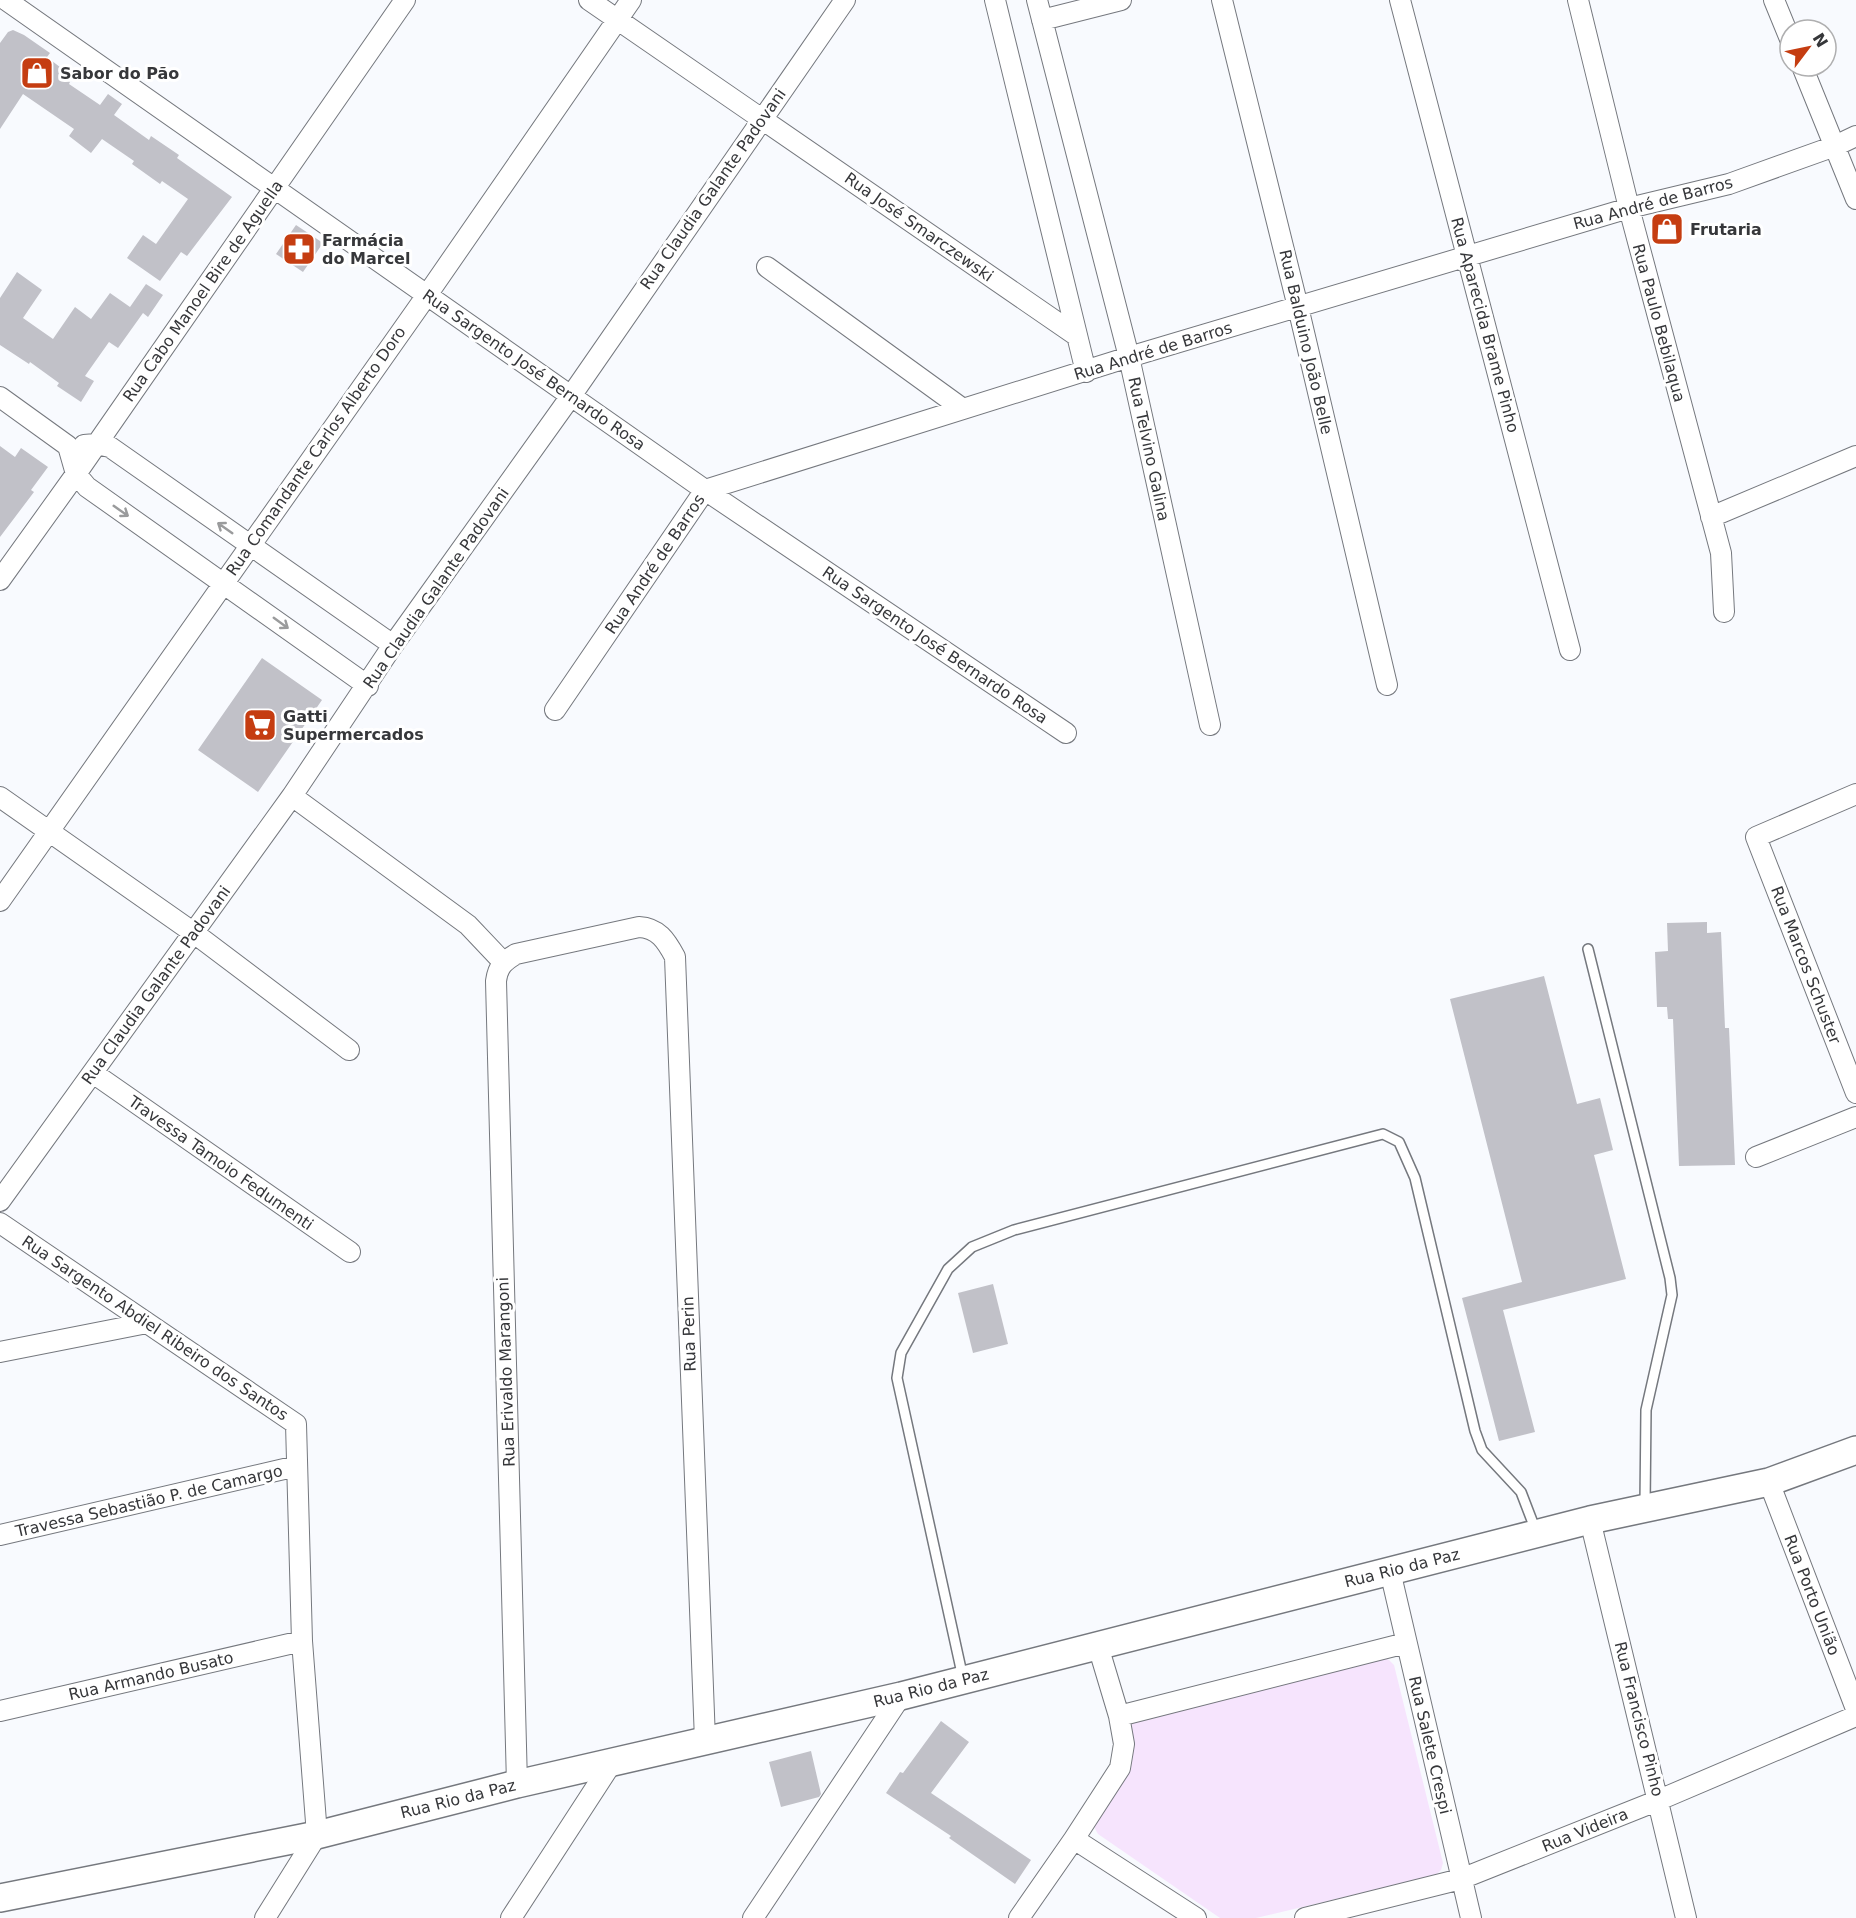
<svg xmlns="http://www.w3.org/2000/svg" width="1856" height="1918" font-family="'DejaVu Sans',sans-serif">
	<style>
		.green { fill: #f6e4fd }
		.building { fill: #c1c1c8 }
		.lines { fill: none; stroke-linecap: round; stroke-linejoin: round }
		.service-casing { stroke: #75787e; stroke-width: 12 }
		.minor-casing { stroke: #75787e; stroke-width: 22 }
		.secondary-casing { stroke: #75787e; stroke-width: 30 }
		.service { stroke: #fff; stroke-width: 9 }
		.minor { stroke: #fff; stroke-width: 20 }
		.secondary { stroke: #fff; stroke-width: 27 }
		.oneway { stroke: #9a9b9c }
		.labels { text-anchor: middle; dominant-baseline: central; stroke-width: 6; stroke-linejoin: round; paint-order: stroke }
		.poi-label { font-size: 16px; font-weight: bold; fill: #36373a; stroke: #fff; text-anchor: start }
		.street-label { font-size: 16px; fill: #36373a; stroke: #fff }
	</style>
	<rect width="100%" height="100%" fill="#f8fafe"/>
	<path class="green" d="M1383,1657L1389,1660L1394,1665L1443,1863L1441,1870L1436,1875L1256,1918H1220L1098,1834L1094,1827L1131,1767L1133,1755L1129,1728L1134,1722Z"/>
	<path class="building" d="M13,30L24,35L50,53L47,57L65,71L61,76L70,82L69,84L100,105L108,94L122,104L114,115L149,140L151,136L179,155L177,158L232,197L187,256L181,252L160,281L127,258L143,235L156,244L188,199L162,181L160,184L132,164L134,161L102,139L91,153L69,136L74,129L23,94L0,129V43L8,32Z
		M296,225L323,243L303,272L276,254Z
		M17,272L42,290L23,318L53,339L75,307L91,319L110,293L130,307L146,284L163,295L148,317L143,313L118,348L109,342L85,376L94,381L81,402L57,386L59,383L30,362L29,364L0,345V298Z
		M0,446L15,457L21,448L48,467L31,490L34,492L0,537Z
		M262,658L322,700L258,792L198,750Z
		M1707,922V933L1721,932L1725,1028H1729L1735,1165L1679,1166L1673,1019H1668L1667,1007H1657L1655,952L1668,951L1667,923Z
		M1544,976L1577,1104L1600,1098L1613,1150L1594,1155L1626,1279L1503,1310L1535,1432L1499,1441L1462,1298L1522,1282L1450,999Z
		M993,1284L1008,1344L973,1353L958,1293Z
		M941,1721L969,1742L931,1793L1031,1860L1015,1884L949,1838L951,1836L886,1793L900,1772L903,1773Z
		M811,1751L821,1794L819,1797L781,1807L769,1762Z"/>
	<g class="lines">
		<g class="service-casing">
			<path id="service" d="M1588,949L1670,1278L1672,1295L1646,1410L1645,1505
				M963,1678L897,1378L901,1353L948,1269L972,1247L1014,1230L1383,1134L1399,1142L1415,1178L1475,1431L1482,1450L1521,1492L1536,1531"/>
		</g>
		<g class="minor-casing">
			<path id="minor" d="M6,0L705,490L1066,733
				M589,0L1077,336
				M995,0L1086,372
				M1037,0L1129,357L1210,725
				M1222,0L1298,307L1387,685
				M1400,0L1570,650
				M1578,0L1629,208L1721,553L1724,612
				M1774,0L1790,39
				M1042,20L1121,0
				M1802,66L1856,199
				M767,267L963,409
				M0,397L68,446L76,474L87,487L368,686
				M84,445L96,444L110,447L393,645
				M1711,517L1856,456
				M0,580L76,474L405,0
				M555,710L705,490L1129,357L1629,208L1729,184L1835,146L1856,136
				M1856,794L1756,837L1856,1093
				M292,796L468,925L503,962
				M0,797L194,933L349,1050
				M0,901L427,295L631,0
				M93,1073L350,1252
				M1756,1157L1856,1117
				M0,1201L292,796L393,645L571,396L845,0
				M0,1223L296,1424L302,1641L317,1835L265,1918
				M0,1352L147,1323
				M1769,1482L1856,1709
				M1590,1520L1686,1918
				M0,1535L297,1466
				M1390,1571L1471,1918
				M0,1711L302,1641
				M1119,1716L1406,1643
				M517,1784L496,981C498,966 504,961 516,954L639,927C658,928 666,940 675,957L705,1740
				M1074,1839L1196,1918
				M511,1918L613,1761
				M753,1918L901,1696
				M1019,1918L1074,1839L1120,1768L1124,1744L1119,1716L1098,1646
				M1305,1918L1461,1879L1659,1800L1856,1716"/>
		</g>
		<g class="secondary-casing">
			<path id="secondary" d="M0,1898L317,1835L517,1784L901,1696L1590,1520L1769,1482L1856,1450"/>
		</g>
		<use href="#service" class="service"/>
		<use href="#minor" class="minor"/>
		<use href="#secondary" class="secondary"/>
	</g>
	<defs><path id="oneway-shaft" d="M-6 0H5M1.5-3L5.5 0L1.5 3" fill="none" stroke-width="1.6" stroke-linecap="round" stroke-linejoin="round" transform="scale(1.5)"/></defs>
	<g class="oneway">
		<use href="#oneway-shaft" transform="translate(121 511) rotate(35)"/>
		<use href="#oneway-shaft" transform="translate(225 528) rotate(-145)"/>
		<use href="#oneway-shaft" transform="translate(281 623) rotate(36)"/>
	</g>
	<defs>
		<g id="shop-square" transform="scale(1.725)"><rect x="-9" y="-9" width="18" height="18" rx="4" fill="#c53d11" stroke="#fff"/><path d="M-5-2.5h2.3a2.7 3.5 0 0 1 5.4 0H5L5.5 6h-11ZM-1.5-2.5h3a1.5 2.3 0 0 0-3 0Z" fill="#fff"/></g>
		<g id="pharmacy-square" transform="scale(1.725)"><rect x="-9" y="-9" width="18" height="18" rx="4" fill="#c53d11" stroke="#fff"/><path d="M-2-6h4v4h4v4h-4v4h-4v-4h-4v-4h4Z" fill="#fff"/></g>
		<g id="supermarket-square" transform="scale(1.725)"><rect x="-9" y="-9" width="18" height="18" rx="4" fill="#c53d11" stroke="#fff"/><path d="M-6-5.5h2.5l.6 2H6L4.5 2H-2.5L-4.4-4H-6ZM-1.5 3.2a1.3 1.3 0 1 0 .1 0ZM3 3.2a1.3 1.3 0 1 0 .1 0Z" fill="#fff"/></g>
	</defs>
	<g fill-rule="evenodd">
		<use href="#shop-square" x="37" y="73"/>
		<use href="#shop-square" x="1667" y="229"/>
		<use href="#pharmacy-square" x="299" y="249"/>
		<use href="#supermarket-square" x="260" y="725"/>
	</g>
	<g class="labels">
		<g class="poi-label">
			<text x="60" y="73">Sabor do Pão</text>
			<text x="1690" y="229">Frutaria</text>
			<text x="322" y="240">Farmácia<tspan x="322" dy="18">do Marcel</tspan></text>
			<text x="283" y="716">Gatti<tspan x="283" dy="18">Supermercados</tspan></text>
		</g>
		<g class="street-label">
			<text transform="translate(713 189) rotate(-55)">Rua Claudia Galante Padovani</text>
			<text transform="translate(1653 203) rotate(-15)">Rua André de Barros</text>
			<text transform="translate(919 227) rotate(35)">Rua José Smarczewski</text>
			<text transform="translate(203 291) rotate(-55)">Rua Cabo Manoel Bire de Aguella</text>
			<text transform="translate(1659 323) rotate(75)">Rua Paulo Bebilaqua</text>
			<text transform="translate(1485 325) rotate(75)">Rua Aparecida Brame Pinho</text>
			<text transform="translate(1306 342) rotate(77)">Rua Balduino João Belle</text>
			<text transform="translate(1153 351) rotate(-17)">Rua André de Barros</text>
			<text transform="translate(534 370) rotate(35)">Rua Sargento José Bernardo Rosa</text>
			<text transform="translate(1149 449) rotate(78)">Rua Telvino Galina</text>
			<text transform="translate(316 451) rotate(-55)">Rua Comandante Carlos Alberto Doro</text>
			<text transform="translate(655 564) rotate(-56)">Rua André de Barros</text>
			<text transform="translate(436 588) rotate(-55)">Rua Claudia Galante Padovani</text>
			<text transform="translate(935 645) rotate(34)">Rua Sargento José Bernardo Rosa</text>
			<text transform="translate(1806 965) rotate(69)">Rua Marcos Schuster</text>
			<text transform="translate(156 985) rotate(-54)">Rua Claudia Galante Padovani</text>
			<text transform="translate(221 1163) rotate(35)">Travessa Tamoio Fedumenti</text>
			<text transform="translate(155 1328) rotate(34)">Rua Sargento Abdiel Ribeiro dos Santos</text>
			<text transform="translate(689 1334) rotate(-92)">Rua Perin</text>
			<text transform="translate(506 1372) rotate(-92)">Rua Erivaldo Marangoni</text>
			<text transform="translate(149 1501) rotate(-13)">Travessa Sebastião P. de Camargo</text>
			<text transform="translate(1402 1568) rotate(-14)">Rua Rio da Paz</text>
			<text transform="translate(1812 1595) rotate(69)">Rua Porto União</text>
			<text transform="translate(151 1676) rotate(-13)">Rua Armando Busato</text>
			<text transform="translate(931 1688) rotate(-14)">Rua Rio da Paz</text>
			<text transform="translate(1639 1719) rotate(76)">Rua Francisco Pinho</text>
			<text transform="translate(1430 1745) rotate(77)">Rua Salete Crespi</text>
			<text transform="translate(458 1799) rotate(-14)">Rua Rio da Paz</text>
			<text transform="translate(1585 1830) rotate(-22)">Rua Videira</text>
		</g>
	</g>
	<g transform="translate(1808 48) rotate(58)"><circle r="28" fill="#ffffff" stroke="#afafb0" stroke-width="1.5"/>
	<path d="M0-4.5L10 22L0 15L-10 22Z" fill="#c53d11"/>
	<text y="-9" font-size="16" font-weight="bold" text-anchor="middle" fill="#36373a">N</text>
	</g>
</svg>
